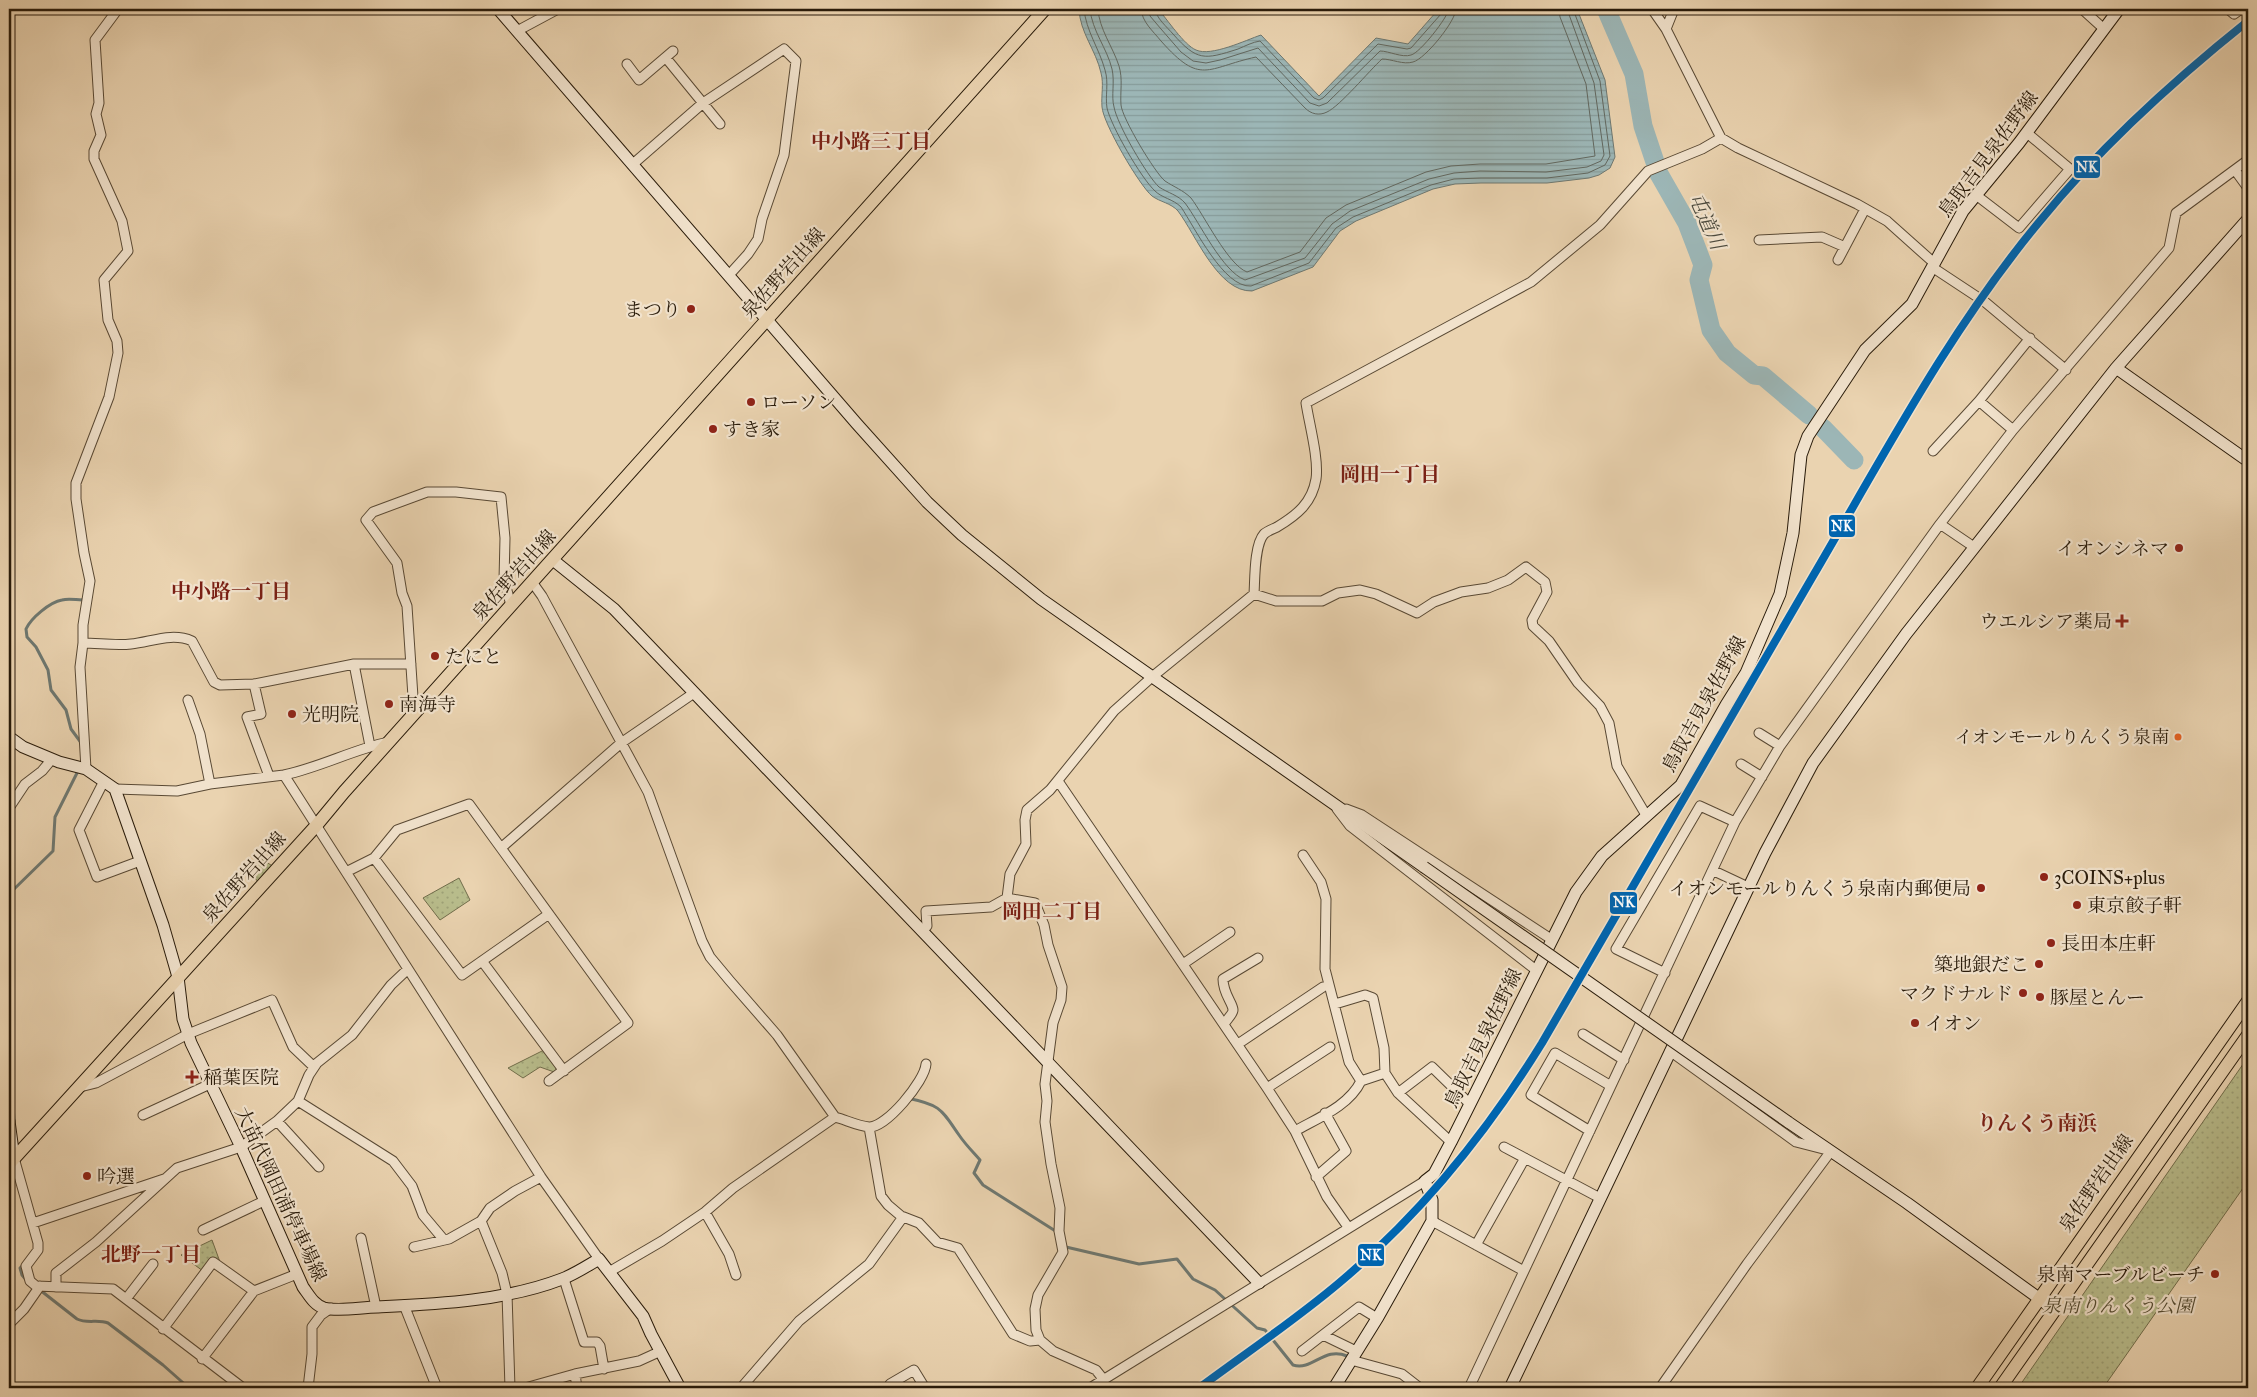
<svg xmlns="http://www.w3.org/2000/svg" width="2257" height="1397" font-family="'IM FELL Great Primer','Noto Serif JP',serif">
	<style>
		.park { fill: url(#park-dots); stroke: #706c4a }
		.water { fill: url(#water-rules); stroke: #6e7871 }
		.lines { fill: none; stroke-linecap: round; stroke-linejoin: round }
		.shore { stroke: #626860; stroke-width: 1 }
		.stream { stroke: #6e7871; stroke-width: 3 }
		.river { stroke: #9cb6b6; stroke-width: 19 }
		.street-casing { stroke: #594934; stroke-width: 11 }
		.secondary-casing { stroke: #291b0a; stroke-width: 13 }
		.primary-casing { stroke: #291b0a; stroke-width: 14 }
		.street { stroke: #f1e2cc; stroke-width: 9 }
		.secondary { stroke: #f1e2cc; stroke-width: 11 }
		.primary { stroke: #ead3b0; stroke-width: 12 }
		.secondary-bridge-casing { stroke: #291b0a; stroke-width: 13; stroke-linecap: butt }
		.secondary-bridge { stroke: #f1e2cc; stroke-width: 11 }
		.rail-1-casing { stroke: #f1e2cc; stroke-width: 11 }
		.rail-1 { stroke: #0065af; stroke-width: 8 }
		.poi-dot { fill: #8f2418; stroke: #f1e2cc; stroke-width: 2 }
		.bus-dot { fill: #e86121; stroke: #f1e2cc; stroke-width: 2 }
		.labels { text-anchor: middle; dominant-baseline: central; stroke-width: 4.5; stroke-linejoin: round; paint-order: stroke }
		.bus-label { font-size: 18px; fill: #291b0a; stroke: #f1e2cc; text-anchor: end }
		.street-label { font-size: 19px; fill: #291b0a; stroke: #f1e2cc }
		.poi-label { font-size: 19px; fill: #291b0a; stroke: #f1e2cc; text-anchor: start }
		.park-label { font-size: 19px; font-style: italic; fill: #544b31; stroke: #f1e2cc }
		.neighbourhood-label { font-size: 20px; font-weight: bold; fill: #7a1f14; stroke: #f1e2cc }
		.water-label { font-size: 20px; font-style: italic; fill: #4c4a3e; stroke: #f1e2cc }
		.line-badge { stroke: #f1e2cc; stroke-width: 2 }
		.badge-label { font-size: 14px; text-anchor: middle; font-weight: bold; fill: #fff }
	</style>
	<defs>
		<pattern id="park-dots" width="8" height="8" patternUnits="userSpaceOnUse" patternTransform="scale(1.25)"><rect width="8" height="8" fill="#b8bc8b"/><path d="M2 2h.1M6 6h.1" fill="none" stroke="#9ea177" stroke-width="1.8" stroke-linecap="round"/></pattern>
		<pattern id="water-rules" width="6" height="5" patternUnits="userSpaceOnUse" patternTransform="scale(1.25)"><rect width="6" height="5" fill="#9cb6b6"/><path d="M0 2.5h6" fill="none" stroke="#869c9b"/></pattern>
	</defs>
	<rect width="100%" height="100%" fill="#ead3b0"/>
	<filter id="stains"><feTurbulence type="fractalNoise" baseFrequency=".004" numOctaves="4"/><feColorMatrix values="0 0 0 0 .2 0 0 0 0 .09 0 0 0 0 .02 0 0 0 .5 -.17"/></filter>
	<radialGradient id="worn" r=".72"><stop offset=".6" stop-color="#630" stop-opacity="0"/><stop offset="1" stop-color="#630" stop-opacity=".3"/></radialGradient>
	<path class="park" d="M260,858L274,867L258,882L246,866Z
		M459,878L470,900L440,920L423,898Z
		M544,1050L555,1065L557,1073L540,1067L523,1078L508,1068Z
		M2248,1057V1181L2103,1388H2018Z
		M212,1240L220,1262L203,1271L181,1255Z"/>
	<path class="water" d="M1079,9H1158C1167,19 1184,45 1196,50C1211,57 1246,40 1261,35L1319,96L1376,38L1408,44L1437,11L1445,9H1577L1605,80L1615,157L1610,168L1599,175L1589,178L1547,183H1481L1455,184L1433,189L1356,221L1340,231L1313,267L1252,291C1218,292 1196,235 1178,211C1171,203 1160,202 1152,196C1139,185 1103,123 1102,107C1101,95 1104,84 1101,73C1096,50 1080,33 1079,9Z"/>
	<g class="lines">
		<path class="shore" d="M1084,9C1086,31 1099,48 1105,70C1109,83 1105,96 1107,108C1111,126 1141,178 1155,191C1162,198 1173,199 1181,207C1195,228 1224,288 1251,286L1309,263L1336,228L1353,217L1431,185L1454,179L1481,178H1547L1588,173L1605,165L1610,156L1600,81L1573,9
			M1090,9C1092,31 1107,48 1112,69C1115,82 1111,96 1114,107C1117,124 1147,176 1159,187C1168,193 1178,195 1185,203C1200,223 1222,271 1245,280L1305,258L1332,224L1350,211L1429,179L1454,173L1480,171L1546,172L1587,167L1601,161L1604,155L1594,83L1567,9
			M1098,9C1099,29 1113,47 1119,66C1123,79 1120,92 1121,105C1122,118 1155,173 1165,181C1174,187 1183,190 1191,198C1204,215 1228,265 1247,272L1300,252L1326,218L1346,205L1426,172L1451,166L1480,164H1546L1595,156L1586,84L1560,17L1559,9
			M1141,9C1142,22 1153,31 1161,41C1201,86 1206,68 1256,57L1305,108C1311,114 1319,116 1327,112C1340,106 1369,71 1382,59C1392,59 1403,65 1413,62C1425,59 1456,21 1456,9
			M1149,9L1150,16L1161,29L1181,52L1193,61L1206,63L1220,60L1258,48L1310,103L1319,106L1327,103L1380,51C1389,51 1402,58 1411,55C1420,53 1448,17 1449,9
			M1155,9C1156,18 1167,27 1173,34C1197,61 1204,60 1238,49C1245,46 1253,42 1260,41L1314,98L1319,100L1323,98L1378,44L1407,49L1411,48L1441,14L1442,9"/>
		<path class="stream" d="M82,744L71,729L66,710L51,690L48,670L36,647L27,637L26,629C31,618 50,602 62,600C69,598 76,600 82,600L84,598
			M9,894L53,851L55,817L79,769
			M9,1034L14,1121
			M907,1098C941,1105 941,1109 959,1135C965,1144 973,1152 980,1160L974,1173L983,1185L1057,1232
			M1064,1244L1066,1247L1139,1264L1177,1259L1193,1279L1215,1290L1257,1328L1265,1330L1293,1365C1313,1371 1324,1346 1347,1356
			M25,1263L20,1268L22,1275L27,1281
			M40,1290L77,1319C87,1324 98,1319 108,1323L163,1365L189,1388"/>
		<path class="river" d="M1606,9L1634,74L1643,126L1659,174L1687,223L1703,265L1699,280L1711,330L1727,353L1754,375L1763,376L1809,415
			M1823,428L1854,460"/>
		<g class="street-casing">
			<path id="street" d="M1652,9L1666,29L1721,138L1738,148L1857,204L1887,221L1934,263
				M2082,9L2104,29
				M2228,9L2234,14L2241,9
				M1666,29L1674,9
				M517,31L558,9
				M666,58L720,124
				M627,64L639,80L673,51
				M633,164L703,103L784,49L796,61L784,155L762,219L758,239L748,254L729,275
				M2235,170L2248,188
				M1976,195L2019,228L2070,169L2027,133
				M1759,240L1822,237L1845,247
				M1838,260L1865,209
				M1932,267L1985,302L2066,370
				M1979,401L2013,430
				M1933,451L1979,401L2030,338
				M1940,524L1974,547
				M532,582L542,596L648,792L702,941L710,957L730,981L777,1035L835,1117L733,1188L705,1212L662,1241L609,1272
				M1254,594C1255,580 1254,545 1264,534C1267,531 1273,529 1277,527C1297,515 1312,503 1316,479C1319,459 1309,423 1306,403L1531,282L1600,225L1648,171L1702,149L1721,138
				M83,643C98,643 116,646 131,644C151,642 172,632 192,641L214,682L220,685L254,684
				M354,664L370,746
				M188,700L200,734L210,784
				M420,707L413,697L407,606L402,593L397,563L366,520L373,512L427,492H456L501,497L505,538L504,580L511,605
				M1759,733L1780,746
				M1741,764L1762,777
				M86,769L80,667L83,643V625L90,581L84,553L76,499V483L109,397L118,353L117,341L108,320L104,280L128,251L122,221L94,159V151L101,135L96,114L99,103L95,40L118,9
				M284,775C321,767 352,750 388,742
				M269,776L247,717L261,714L254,684L354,664H411
				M104,781L79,830L97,877L140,861
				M1058,781L1267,1088L1295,1131L1327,1197L1348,1227
				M115,789L177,791L210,784L284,775L541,1177L599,1259
				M9,808L25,784L42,771L52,759
				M1337,809L1350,826L1536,970
				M1346,809L1362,815L1551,939
				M501,848L621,743L694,693
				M1303,855L1321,882L1326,899L1325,969L1349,1062L1361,1081
				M374,858L462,975L549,914
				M1714,871L1748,887
				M346,872L374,858L397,830L469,804L628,1023L549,1081
				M1007,898L1035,903L1044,925L1048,945L1062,987L1061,1000L1053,1023L1045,1084L1047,1101L1045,1122L1051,1164L1060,1208L1059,1231L1063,1252L1038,1295L1035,1309L1036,1330L1040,1340L1053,1351L1096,1370L1104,1380
				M923,930L927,926L926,911L991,907L1007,898L1010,874L1026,844L1025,820L1027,810L1050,790L1114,711L1152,677L1254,594L1276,601H1322L1338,593L1360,590L1376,594L1417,613L1434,602L1461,592L1488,588L1508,580L1526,567L1545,582L1547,592L1532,620L1533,626L1549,641L1578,683L1600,706L1609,723L1617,766L1646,815
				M482,961L564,1071
				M1183,964L1230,932
				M1665,973L1616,949L1700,806L1735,822
				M1335,1004L1365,995L1373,998L1384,1048L1385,1073L1398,1093L1451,1142
				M1225,1023C1227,1019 1233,1014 1233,1010C1233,1003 1223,994 1223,979L1258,958
				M1583,1034L1624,1060
				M1238,1044L1323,987
				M80,1087L96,1083L188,1034L272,1000L293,1047L314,1067
				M1267,1088L1330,1047
				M1398,1093L1432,1067L1470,1104
				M298,1101L393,1161L412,1186L423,1215L444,1240
				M143,1115L210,1084
				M835,1117C846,1120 858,1126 869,1127C886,1128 925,1081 926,1064
				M277,1121L319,1167
				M869,1127L881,1196L888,1205L901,1216L919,1223L937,1242L958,1248L1013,1334L1030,1341L1040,1340
				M1295,1131C1318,1118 1349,1106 1361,1081L1385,1073
				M1590,1131L1531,1095L1555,1053L1611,1086
				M1504,1147L1600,1198
				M14,1158L38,1243V1250L26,1266L30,1281L36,1286L113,1289L243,1388
				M1316,1177L1346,1151L1325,1113
				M705,1212L729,1254L736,1275
				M481,1221L502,1273L507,1294L510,1388
				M1432,1221L1524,1271
				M33,1223L164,1179
				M203,1230L264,1201
				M361,1238L376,1307
				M1476,1245L1525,1158
				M414,1247L449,1239L481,1221L490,1208L515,1191L541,1177
				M564,1279L584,1342H597L600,1346L604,1369
				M56,1287V1273L96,1242L177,1168L241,1147L277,1121L298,1101L309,1075L317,1063L352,1035L391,985L408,969
				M126,1299L153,1264
				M404,1305L437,1388
				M9,1324L24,1309L40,1286
				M163,1329L213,1262L254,1291
				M1323,1335L1356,1351
				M1302,1351L1359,1307L1377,1318
				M202,1359L254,1291L297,1274
				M1351,1360L1402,1374L1420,1388
				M575,1374L577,1388
				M890,1384L914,1370L925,1388
				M308,1388L312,1354V1327L321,1315L331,1308
				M525,1388L575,1374L639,1361L661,1351
				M741,1388L799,1321L869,1264L903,1217
				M1090,1388L1425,1181
				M1469,1388L1735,822L1780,746L1940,524L2013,430L2169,248L2176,213L2248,160
				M1660,1388L1747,1264L1831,1151L1796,1142L1670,1051"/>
		</g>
		<g class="secondary-casing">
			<path id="secondary" d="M498,9L857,424L927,502L962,535L1041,599L1424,867
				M2116,368L2248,461
				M553,560L614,609L1259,1283
				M9,737L23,747L59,762L86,769L115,789L163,925L178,977L183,1019L191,1043L241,1147L303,1287C309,1295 314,1305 324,1308C340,1312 361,1307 378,1307C438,1304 505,1301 562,1279C575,1274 587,1266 599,1259L643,1316L651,1334L680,1388
				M9,1121L14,1158
				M1788,1122L1907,1203L2055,1310
				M1334,1388L1378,1317L1432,1221V1200L1425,1181L1434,1174L1451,1142L1576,892L1602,856L1681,785L1726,705L1746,673L1780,594L1793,533L1801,455L1808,436L1865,350L1912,304L1963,211L2019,143L2119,9
				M1510,1388L1765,853L1813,763L1906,634L2116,368L2248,219"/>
		</g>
		<g class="primary-casing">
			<path id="primary" d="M9,1164L315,827L344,792L1045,9
				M1977,1388L2248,1001
				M2000,1388L2248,1035"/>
		</g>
		<use href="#street" class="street"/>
		<use href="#secondary" class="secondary"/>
		<use href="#primary" class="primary"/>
		<g class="secondary-bridge-casing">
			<path id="secondary-bridge" d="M1424,867L1788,1122"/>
		</g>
		<use href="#secondary-bridge" class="secondary-bridge"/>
		<g class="rail-1-casing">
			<path id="rail-1" d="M1199,1388C1246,1353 1294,1321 1339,1283C1420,1215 1486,1134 1542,1043C1633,888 1722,731 1813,576C1884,455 1950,329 2040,221C2101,146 2173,81 2248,21"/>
		</g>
		<use href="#rail-1" class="rail-1"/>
	</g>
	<g class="poi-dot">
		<circle cx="691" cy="309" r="5"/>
		<circle cx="751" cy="402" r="5"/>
		<circle cx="713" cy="429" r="5"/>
		<circle cx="2179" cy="548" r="5"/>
		<path d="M2119.5 613.5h5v5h5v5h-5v5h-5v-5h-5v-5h5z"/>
		<circle cx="435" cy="656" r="5"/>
		<circle cx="389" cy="704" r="5"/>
		<circle cx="292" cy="714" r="5"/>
		<circle cx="2044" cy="877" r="5"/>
		<circle cx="1981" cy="888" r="5"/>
		<circle cx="2077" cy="905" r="5"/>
		<circle cx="2051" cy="943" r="5"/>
		<circle cx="2039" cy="964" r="5"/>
		<circle cx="2023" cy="993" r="5"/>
		<circle cx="2040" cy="997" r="5"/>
		<circle cx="1915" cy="1023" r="5"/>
		<path d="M189.5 1069.5h5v5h5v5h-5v5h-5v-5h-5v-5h5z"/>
		<circle cx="87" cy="1176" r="5"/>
		<circle cx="2215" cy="1274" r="5"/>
	</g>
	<circle class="bus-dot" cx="2178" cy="737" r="4.5"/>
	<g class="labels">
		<g class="bus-label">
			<text x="2169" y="737">イオンモールりんくう泉南</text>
		</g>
		<g class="street-label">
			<text transform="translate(1988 154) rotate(-53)">鳥取吉見泉佐野線</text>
			<text transform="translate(783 273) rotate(-48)">泉佐野岩出線</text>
			<text transform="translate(514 575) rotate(-48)">泉佐野岩出線</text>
			<text transform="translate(1704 704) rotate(-61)">鳥取吉見泉佐野線</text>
			<text transform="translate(244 877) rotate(-48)">泉佐野岩出線</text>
			<text transform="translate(1483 1038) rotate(-64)">鳥取吉見泉佐野線</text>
			<text transform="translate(2096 1183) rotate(-55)">泉佐野岩出線</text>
			<text transform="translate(281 1194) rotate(65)">大苗代岡田浦停車場線</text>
		</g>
		<g class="poi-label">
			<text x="681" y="309" text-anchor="end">まつり</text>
			<text x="761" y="402">ローソン</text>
			<text x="723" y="429">すき家</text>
			<text x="2169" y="548" text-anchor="end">イオンシネマ</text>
			<text x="2112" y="621" text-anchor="end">ウエルシア薬局</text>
			<text x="445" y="656">たにと</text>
			<text x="399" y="704">南海寺</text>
			<text x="302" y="714">光明院</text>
			<text x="2054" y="877">3COINS+plus</text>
			<text x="1971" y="888" text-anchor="end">イオンモールりんくう泉南内郵便局</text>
			<text x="2087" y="905">東京餃子軒</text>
			<text x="2061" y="943">長田本庄軒</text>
			<text x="2029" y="964" text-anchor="end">築地銀だこ</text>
			<text x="2013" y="993" text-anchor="end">マクドナルド</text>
			<text x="2050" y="997">豚屋とんー</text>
			<text x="1925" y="1023">イオン</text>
			<text x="203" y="1077">稲葉医院</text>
			<text x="97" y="1176">吟選</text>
			<text x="2205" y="1274" text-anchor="end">泉南マーブルビーチ</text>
		</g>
		<g class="park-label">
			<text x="2118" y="1305">泉南りんくう公園</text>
		</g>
		<g class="neighbourhood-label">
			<text x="871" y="141">中小路三丁目</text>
			<text x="1390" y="474">岡田一丁目</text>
			<text x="231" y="591">中小路一丁目</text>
			<text x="1052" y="911">岡田二丁目</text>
			<text x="2037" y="1123">りんくう南浜</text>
			<text x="151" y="1254">北野一丁目</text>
		</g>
		<g class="water-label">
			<text transform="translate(1707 221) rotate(66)">屯道川</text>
		</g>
	</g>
	<g class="line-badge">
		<rect x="2073" y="155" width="28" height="24" rx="5" fill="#0065af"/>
		<rect x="1828" y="514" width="28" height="24" rx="5" fill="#0065af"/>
		<rect x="1609" y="891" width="29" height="24" rx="5" fill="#0065af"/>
		<rect x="1357" y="1243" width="28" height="24" rx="5" fill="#0065af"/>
	</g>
	<g class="badge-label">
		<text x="2087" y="172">NK</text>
		<text x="1842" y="531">NK</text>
		<text x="1624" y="907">NK</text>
		<text x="1371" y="1260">NK</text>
	</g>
	<rect width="2257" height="1397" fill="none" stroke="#ead3b0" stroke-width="30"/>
	<rect x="10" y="10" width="2237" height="1377" fill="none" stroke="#291b0a" stroke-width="2.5"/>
	<rect x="15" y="15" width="2227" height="1367" fill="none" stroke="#291b0a"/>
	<rect width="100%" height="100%" filter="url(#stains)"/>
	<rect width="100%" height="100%" fill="url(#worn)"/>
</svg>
